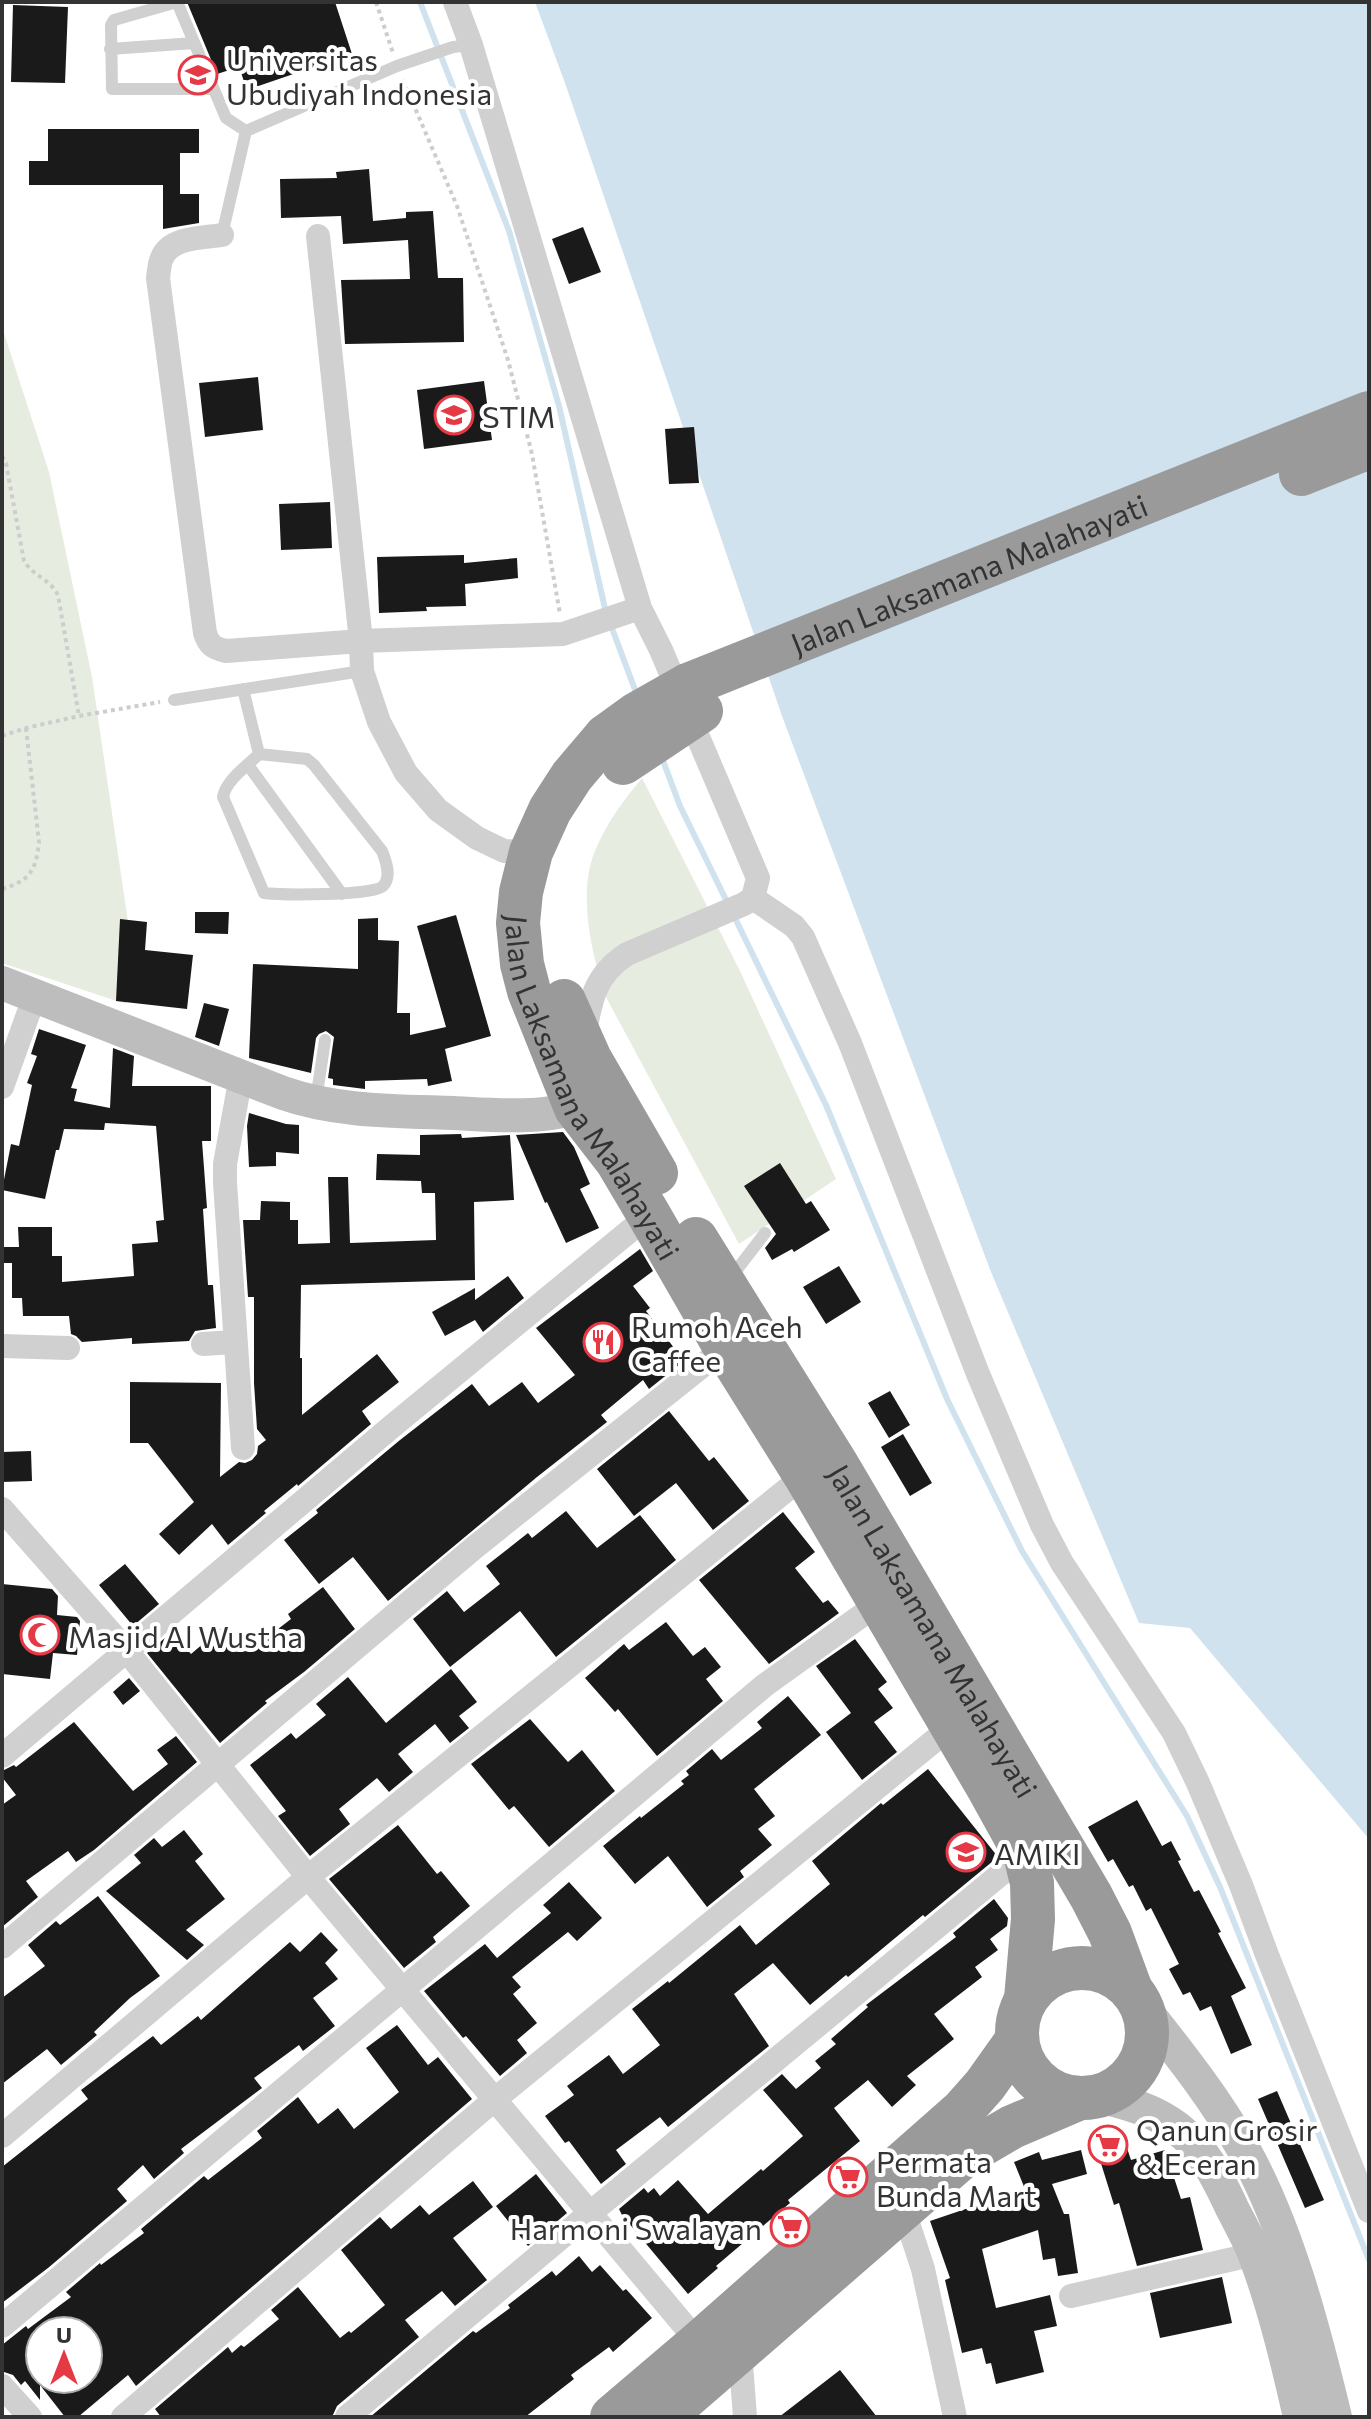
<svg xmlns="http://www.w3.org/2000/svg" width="1371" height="2419" font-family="Commissioner,sans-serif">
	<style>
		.green { fill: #e6ecdf }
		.water { fill: #cfe2ee }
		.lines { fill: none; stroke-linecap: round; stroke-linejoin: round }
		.stream { stroke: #cfe2ee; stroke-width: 6 }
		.building { fill: #1a1a1a; fill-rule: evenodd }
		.path { stroke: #cdcdcd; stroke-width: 4; stroke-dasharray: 4 4; stroke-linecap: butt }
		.lane { stroke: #d0d0d0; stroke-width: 12 }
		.street { stroke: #d0d0d0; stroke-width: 24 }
		.secondary { stroke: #bdbdbd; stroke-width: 34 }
		.highway { stroke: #9a9a9a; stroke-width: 44 }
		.highway-bridge { stroke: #9a9a9a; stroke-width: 44 }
		.labels { text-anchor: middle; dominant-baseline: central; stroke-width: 8; stroke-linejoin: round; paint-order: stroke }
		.poi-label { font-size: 30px; fill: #333; stroke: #fff; text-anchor: start }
		.street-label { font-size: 30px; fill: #333; stroke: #fff }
	</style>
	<rect width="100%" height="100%" fill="#fff"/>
	<path class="green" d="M2,327L49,472L92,677L133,956L126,1004L2,963Z
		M642,778L739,969L836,1179L739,1244L607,999C592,957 577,894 595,851C606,824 623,801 642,778Z"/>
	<path class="water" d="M535,2H1369V1839L1190,1628L1139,1623L991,1272L782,716L565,83Z"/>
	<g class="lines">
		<path class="stream" d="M420,2L509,231L559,406L606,613
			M610,623L637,695
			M662,758L680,806L728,904
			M733,914L826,1105L947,1399L1022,1551L1187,1816L1220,1887L1369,2260"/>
	</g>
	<path class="building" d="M187,2H335L352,54L247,90L239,67L217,74Z
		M13,5L68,7L65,83L11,82Z
		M48,129H199V153H180V194H199V223L163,229V185H29V161H48Z
		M369,169L373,221L406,218V212L433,211L438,278H463L464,342L345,344L341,280L410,279L408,240L343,244L341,216L281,218L280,179L337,178L336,172Z
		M583,227L601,272L569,284L552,239Z
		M258,377L263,430L205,437L199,383Z
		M484,381L492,440L424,449L417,390Z
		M694,427L699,483L669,484L665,429Z
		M330,502L332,548L281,550L279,504Z
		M464,555V563L517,558L518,578L465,584L466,606L426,607L427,611L379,613L377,557Z
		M195,912H229L228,934L195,933Z
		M456,915L491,1036L445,1049L452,1081L428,1086L427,1079L365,1081V1089L333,1085V1079L328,1078L334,1037L326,1031L319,1034L316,1038L311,1073L249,1058L253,964L358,969V919L378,918V940L399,941L397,1013H410V1035L446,1027L417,926Z
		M120,919L147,922L145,950L193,955L187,1009L116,1001Z
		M204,1003L229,1009L219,1046L195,1037Z
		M39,1029L86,1045L71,1088L77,1089L74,1101L110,1108L113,1048L134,1056L132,1086H211V1141H202L207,1208L203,1209L208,1285H213L216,1328L195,1331L189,1341L132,1344V1338L82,1342L76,1336L71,1334L69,1316H23L22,1298H12V1263H2V1247H19L18,1227H52V1256H62V1282L134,1276L132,1244L158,1242L156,1221L164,1220L156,1126L105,1123L104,1130L64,1129L59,1150H56L45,1199L2,1190L11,1144L19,1146L32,1085L27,1083L37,1056L31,1054Z
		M249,1113L286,1124L299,1125V1154L276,1152V1166L249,1167L247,1126Z
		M563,1132L574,1147L590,1184L580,1189L599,1228L566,1243L547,1202L545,1203L516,1135Z
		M461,1134L462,1138L510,1135L514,1200L474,1202L475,1280L301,1285L300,1358H302V1415L377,1354L399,1382L362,1411L371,1424L298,1486L297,1484L264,1511L266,1513L228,1545L212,1524L179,1555L159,1534L194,1502L148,1443H130V1382L221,1383L220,1477L239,1462L245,1463L252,1460L257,1454L258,1446L266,1440L257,1429L254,1383V1297H248L243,1220H260L261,1201L290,1202V1220H298V1244L330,1243L328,1177H348L350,1243L436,1240L435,1193H422L421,1181L376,1180L377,1154L420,1155V1135Z
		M780,1163L806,1204L811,1201L830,1230L794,1252L792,1249L772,1260L765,1248L776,1234L744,1186Z
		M640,1249L653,1271L633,1286L650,1308L646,1311L684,1361L649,1389L643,1380L601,1415L607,1422L537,1477L388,1601L353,1557L319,1584L284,1540L318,1513L316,1510L400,1440L472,1384L489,1406L522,1382L538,1403L575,1375L536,1328Z
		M839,1266L861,1302L826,1324L803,1287Z
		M508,1276L524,1298L483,1332L475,1320L445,1336L432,1312L475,1288V1300Z
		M890,1391L910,1425L889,1438L868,1403Z
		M669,1411L709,1461L714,1457L749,1501L713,1530L676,1483L634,1516L597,1469Z
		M903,1434L932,1483L910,1496L881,1447Z
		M31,1451L32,1481L2,1482V1452Z
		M566,1511L597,1548L640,1515L676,1560L556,1657L520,1611L450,1667L413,1619L447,1591L464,1612L500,1584L486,1566L528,1533L532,1538Z
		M783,1512L815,1552L795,1568L823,1603L828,1600L839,1613L769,1664L699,1580Z
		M125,1564L159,1604L133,1626L99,1585Z
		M2,1584L52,1589L58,1596L57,1615L77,1617L80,1621L77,1655L53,1653L50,1679L2,1674Z
		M323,1587L355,1629L304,1672L265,1701L267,1703L220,1743L147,1653L172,1632L191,1654L225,1625L248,1652L291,1619L288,1614Z
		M666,1622L693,1656L705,1647L721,1667L706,1679L723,1701L657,1756L618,1709L615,1712L585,1678L624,1644L629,1650Z
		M855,1639L887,1682L878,1689L893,1708L874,1722L897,1752L862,1780L826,1732L851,1713L816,1666Z
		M451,1669L477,1702L459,1716L469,1728L450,1743L435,1724L398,1754L413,1772L389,1792L377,1778L339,1809L350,1824L310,1856L278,1816L286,1811L250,1765L291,1733L296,1739L326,1715L316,1704L348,1677L386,1723Z
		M129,1678L140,1691L123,1705L113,1692Z
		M788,1696L821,1735L754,1789L775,1816L758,1829L772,1845L740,1871L744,1877L707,1907L668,1856L635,1884L603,1846L640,1816L641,1818L684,1784L681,1781L689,1775L686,1771L712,1749L721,1760L762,1728L757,1722Z
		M530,1719L568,1762L582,1750L615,1791L549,1847L514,1806L509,1810L471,1764Z
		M74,1722L133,1791L168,1764L157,1750L176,1736L197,1762L94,1850L76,1862L68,1851L26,1881L38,1897L2,1927V1805L16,1795L2,1777V1771L14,1765L16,1767Z
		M928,1769L998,1857L925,1917L923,1915L848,1977L846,1975L810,2005L773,1963L734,1994L769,2046L668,2127L660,2117L616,2150L626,2164L601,2184L569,2141L565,2143L545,2116L574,2095L567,2086L609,2055L623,2074L660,2045L632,2009L668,1981L669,1983L740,1925L756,1945L830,1884L812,1861L881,1803L883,1805Z
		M1137,1800L1162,1846L1171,1841L1181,1860L1178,1861L1194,1892L1199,1890L1221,1932L1218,1933L1246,1988L1231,1996L1252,2045L1231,2054L1211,2006L1200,2011L1190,1992L1183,1995L1169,1969L1179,1964L1151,1908L1146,1911L1133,1885L1129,1887L1113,1859L1108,1862L1088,1827Z
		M398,1825L437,1874L441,1871L470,1906L433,1937L436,1942L404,1968L329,1879Z
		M184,1830L203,1854L195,1861L225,1899L186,1930L204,1945L187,1960L106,1891L141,1863L134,1855L154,1838L162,1847Z
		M569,1882L602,1918L577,1941L568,1932L512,1977L521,1987L513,1994L537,2023L517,2040L527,2053L500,2076L466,2036L463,2038L424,1991L485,1944L497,1958L551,1913L543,1905Z
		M98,1896L160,1976L130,1998L94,2032L97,2035L61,2065L47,2049L2,2084V1998L45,1966L28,1945L56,1921L60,1925Z
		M994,1899L1008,1918L1007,1926L990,1939L998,1950L975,1967L982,1977L934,2014L954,2039L907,2076L916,2085L892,2107L868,2080L834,2108L860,2141L788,2200L790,2203L716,2266L718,2268L688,2294L622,2215L619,2209L644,2188L648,2193L654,2188L660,2196L678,2180L708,2214L761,2169L763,2171L803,2136L763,2090L782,2074L796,2089L821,2068L815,2061L836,2044L831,2039L868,2007L866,2005L956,1937L953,1933Z
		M321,1932L338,1950L325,1963L338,1979L313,1998L335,2026L303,2051L299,2045L254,2078L262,2088L181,2149L184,2153L154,2179L143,2165L117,2189L127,2201L48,2268L2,2303V2167L88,2099L81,2090L153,2036L161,2045L198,2016L201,2020L290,1942L300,1952Z
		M397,2025L428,2065L438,2057L472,2099L136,2386L128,2375L78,2417H65L40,2385V2400L25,2381L21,2385L13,2375L4,2372L2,2369V2345L26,2326L28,2329L71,2297L66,2292L100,2263L101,2265L144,2233L141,2229L204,2176L208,2180L262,2138L257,2131L298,2097L318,2124L338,2108L354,2129L399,2092L366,2048ZM40,2331H88V2379H40Z
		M1277,2091L1324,2200L1305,2208L1258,2099Z
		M1127,2148L1131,2160L1165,2150L1181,2199L1190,2197L1203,2250L1137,2266L1119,2203L1114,2205L1099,2157Z
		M1081,2150L1087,2174L1052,2184L1064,2214H1069L1078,2273L1058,2276L1055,2258L1043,2260L1038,2230L982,2249L996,2308L1050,2295L1057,2326L1034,2331L1044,2372L996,2384L991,2363L986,2364L982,2348L962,2353L945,2280L950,2278L930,2221L1025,2189L1014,2162L1039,2152L1042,2160Z
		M536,2174L567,2213L528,2246L496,2206Z
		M473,2181L493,2207L453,2238L487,2280L455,2306L442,2291L405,2320L419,2337L337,2406L332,2417H161L155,2409L228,2347L232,2353L241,2345L244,2347L279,2319L271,2310L298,2287L340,2338L349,2331L351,2333L385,2305L341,2250L380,2217L391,2229L420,2205L429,2215Z
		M579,2256L592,2272L600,2265L623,2291L626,2289L652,2318L613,2352L609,2347L571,2375L574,2379L525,2417H370L473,2331L476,2333L510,2308L508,2305L552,2271L556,2276Z
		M1222,2277L1232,2323L1160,2338L1150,2293Z
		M840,2370L877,2417H779Z"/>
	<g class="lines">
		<path class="path" d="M376,2L393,53
			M403,80L457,206L508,360L532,454L560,614
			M2,456L6,463L24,561C34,577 50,579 58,595L79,716
			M2,736L26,728L79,716L160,702
			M2,889C30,881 36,870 39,842L26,728"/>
		<path class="lane" d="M110,49L194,43
			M213,89H112L111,25L114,20L177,2L226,118L246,131L222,235
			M246,131L397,66L453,47L471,45
			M243,689L259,754L307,759L314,765L382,851C386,861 392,877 383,886C374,896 281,895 264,893L223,797C226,780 247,766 259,754
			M174,700L362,671
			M248,765L342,894
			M316,1100L325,1040
			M729,1280L765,1233"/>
		<path class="street" d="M455,2L471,45L640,608L661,650L758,878L753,898L744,904L627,954C594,975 590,1002 584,1038
			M222,235C203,238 170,237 162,258C159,264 159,272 158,278L205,633C209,645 213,648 226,651L361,641L563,634L640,608
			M318,236L361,641L362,671L379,722L406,773L438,810L477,838L504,851L531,852
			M753,898L794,926L803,937L850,1043L978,1374L1042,1525L1062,1563L1174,1733L1198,1783L1241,1885L1267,1955L1369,2211
			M241,1076L225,1164V1183L243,1448
			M2,1087L35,995
			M203,1344L234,1342
			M2,1346L68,1348
			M2,1509L126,1650L308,1877L699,2343
			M2,1756L390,1428L649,1215
			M2,1947L475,1547L732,1342
			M2,2136L308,1877L805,1475
			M903,2208L923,2269L955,2417
			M1071,2296L1255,2254
			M2,2326L765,1685L879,1603
			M740,2351L745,2417
			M2,2386L30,2417
			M123,2417L494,2100L951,1727
			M347,2417L589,2214L1025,1854"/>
		<path class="secondary" d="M2,983L283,1093C337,1112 397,1111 454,1113C494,1115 538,1119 576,1108
			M1141,2005C1178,2052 1215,2098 1244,2150C1288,2229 1314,2330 1335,2417
			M1099,2096C1127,2103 1154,2110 1177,2128C1204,2149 1218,2178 1232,2208C1240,2224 1250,2241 1256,2258C1275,2309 1288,2364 1300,2417"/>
		<g class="highway">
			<path d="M1301,474L1369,447"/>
			<path id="s1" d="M688,685L1369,413"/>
			<path id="s2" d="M606,736L572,776L550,810L531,852L521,892L518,923L522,964L529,991L576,1108L617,1161L649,1215L725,1347L805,1475L989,1789L1025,1854L1032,1883L1033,1919L1026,1999"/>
			<path d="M564,1001L590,1059L656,1173"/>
			<path id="s3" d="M696,1239L837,1465L1091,1896L1110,1933L1131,1990"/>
			<circle cx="1082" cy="2033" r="65"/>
			<path d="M612,2417L699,2343L962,2111L985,2085L1017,2040"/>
			<path d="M663,2417L966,2154L1012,2127L1080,2098"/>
		</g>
		<path class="highway-bridge" d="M606,736L635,715L688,685
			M623,763L701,711"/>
	</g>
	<defs>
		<g id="university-ring" transform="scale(2)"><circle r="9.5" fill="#fff" stroke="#e63946" stroke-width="1.5"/><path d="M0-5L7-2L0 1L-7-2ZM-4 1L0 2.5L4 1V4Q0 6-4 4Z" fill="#e63946"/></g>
		<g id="restaurant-ring" transform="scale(2)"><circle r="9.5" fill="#fff" stroke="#e63946" stroke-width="1.5"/><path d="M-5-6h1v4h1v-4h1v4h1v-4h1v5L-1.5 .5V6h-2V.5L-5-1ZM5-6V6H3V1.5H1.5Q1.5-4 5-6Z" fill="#e63946"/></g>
		<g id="mosque-ring" transform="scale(2)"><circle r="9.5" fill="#fff" stroke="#e63946" stroke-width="1.5"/><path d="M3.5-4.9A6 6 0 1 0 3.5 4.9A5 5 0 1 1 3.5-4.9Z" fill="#e63946"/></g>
		<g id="supermarket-ring" transform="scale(2)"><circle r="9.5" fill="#fff" stroke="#e63946" stroke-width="1.5"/><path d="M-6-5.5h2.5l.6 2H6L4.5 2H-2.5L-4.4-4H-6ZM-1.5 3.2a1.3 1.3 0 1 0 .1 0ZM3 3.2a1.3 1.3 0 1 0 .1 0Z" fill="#e63946"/></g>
	</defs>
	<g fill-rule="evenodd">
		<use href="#university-ring" x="198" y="75"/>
		<use href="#university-ring" x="454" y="415"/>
		<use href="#restaurant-ring" x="603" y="1342"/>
		<use href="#mosque-ring" x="40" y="1635"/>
		<use href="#university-ring" x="966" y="1852"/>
		<use href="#supermarket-ring" x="1108" y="2145"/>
		<use href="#supermarket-ring" x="848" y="2177"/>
		<use href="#supermarket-ring" x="790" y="2227"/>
	</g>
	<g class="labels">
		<g class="poi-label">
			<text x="226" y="58">Universitas<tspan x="226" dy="34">Ubudiyah Indonesia</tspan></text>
			<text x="482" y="415">STIM</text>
			<text x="631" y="1325">Rumoh Aceh<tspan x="631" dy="34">Caffee</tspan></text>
			<text x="68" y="1635">Masjid Al Wustha</text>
			<text x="994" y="1852">AMIKI</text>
			<text x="1136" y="2128">Qanun Grosir<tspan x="1136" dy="34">&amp; Eceran</tspan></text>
			<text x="876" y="2160">Permata<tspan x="876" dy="34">Bunda Mart</tspan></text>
			<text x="762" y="2227" text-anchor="end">Harmoni Swalayan</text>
		</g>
		<g class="street-label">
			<text stroke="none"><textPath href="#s1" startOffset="302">Jalan Laksamana Malahayati</textPath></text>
			<text stroke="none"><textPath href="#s2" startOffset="394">Jalan Laksamana Malahayati</textPath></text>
			<text stroke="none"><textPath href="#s3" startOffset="458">Jalan Laksamana Malahayati</textPath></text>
		</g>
	</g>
	<rect width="1371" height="2419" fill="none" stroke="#333333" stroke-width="8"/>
	<g transform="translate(64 2355)"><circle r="38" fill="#ffffff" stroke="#adadad" stroke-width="2"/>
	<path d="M0-6L14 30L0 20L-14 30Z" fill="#e63946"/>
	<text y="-12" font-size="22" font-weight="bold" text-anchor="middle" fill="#333333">U</text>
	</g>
</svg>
